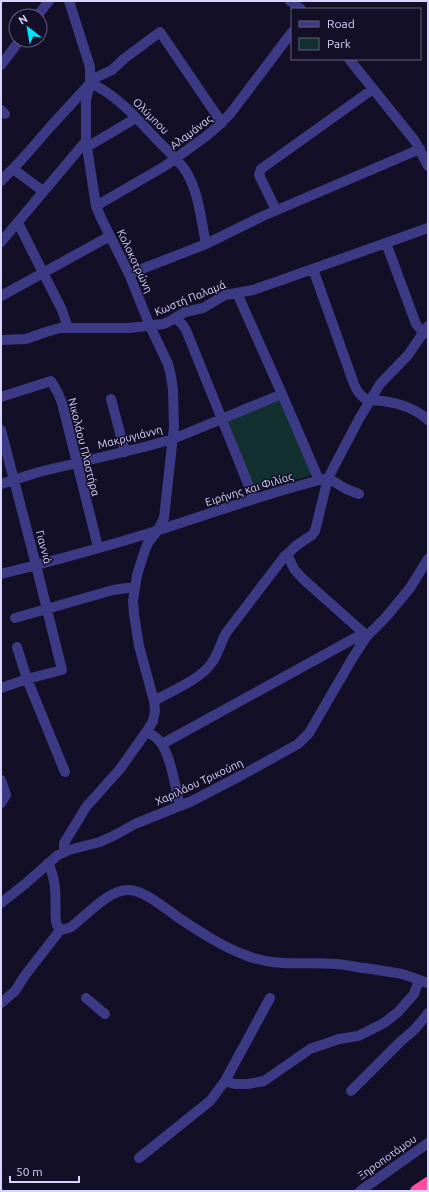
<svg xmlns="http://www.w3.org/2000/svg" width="429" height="1192" font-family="Ubuntu,sans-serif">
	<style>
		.green { fill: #12302f }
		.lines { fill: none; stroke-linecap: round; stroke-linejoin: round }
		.minor { stroke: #3d3a85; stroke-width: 10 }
		.highway { stroke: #ff4fa3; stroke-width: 12 }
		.labels { text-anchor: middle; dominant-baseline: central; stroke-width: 3; stroke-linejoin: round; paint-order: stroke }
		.street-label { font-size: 11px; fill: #d9d4ff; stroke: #130f26 }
	</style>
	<rect width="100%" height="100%" fill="#130f26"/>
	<path class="green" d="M280,400L312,475L255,491L228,420Z"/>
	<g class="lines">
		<path class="minor" d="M290,1L301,9
			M37,16L49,1
			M349,59L415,141L428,166
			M1,65L20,40
			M90,83C118,95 139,121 160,143C169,152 180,161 187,173C199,194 201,220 206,244
			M1,110L5,114
			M87,147L136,118
			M13,169L43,191
			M1,181L24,157L51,126L95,78L112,70L125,58L160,32L222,123
			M96,206L165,166L205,137L217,127L230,114L292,32
			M276,210L259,175L261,169L373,89
			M18,223L62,310L68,328
			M1,242L86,141
			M386,243L416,324L424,334
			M313,269L354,384C356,389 359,394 363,397C368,401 376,400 382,401C399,403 415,408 428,420
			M129,274L206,244L263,216L420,149
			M237,293L282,394L319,480
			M1,296L110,236
			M175,318L182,324L186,330L254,499
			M1,340L26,339L46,332L60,328H129L163,324L168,322L185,312L203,308L225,295L253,290L276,282L428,228
			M1,397L51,381L58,393L62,403L98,547
			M111,399L125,452
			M1,430L36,565L62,670L27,679L1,688
			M328,478L346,489L359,494
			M1,484L39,472L144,447L173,439L282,394
			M287,554L294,569L303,579L367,636
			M1,574C53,561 105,547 156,531C213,513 269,492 328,478
			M15,618L113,590L127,588H135
			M17,647L27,679L65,772
			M154,701C173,690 202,679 213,661C219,652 221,642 226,633L284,557L297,545L312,535L315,531L328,478L359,419L380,384L408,355L428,326
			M147,731C152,735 158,738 161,743C172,760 175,787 180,806
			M162,744L364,633
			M1,780L6,795L1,803
			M64,852V843L66,840L86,807L120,769L147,731L153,721L155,711L154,701L139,646L134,614L133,601L137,575L145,550L148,543L158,530L164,518L174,427L173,390L171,376L168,364L150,326L129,274L101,218L96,206L86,141V100L90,83V67L69,1
			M48,863C59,887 54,899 56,922C58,931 65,930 71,927C87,915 109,889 129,890C146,891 167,910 182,920C202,933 223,947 245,955C278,968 303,961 336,964C348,965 360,968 372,969C382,971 392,972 402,974C411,977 419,980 428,983
			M1,903L25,884L58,855L69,850L100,842L117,834L135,824L192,801L242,775L298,744L309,733L352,659L361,645L367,636L386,617L410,588L428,559
			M86,998L105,1014
			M270,998L225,1081L235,1084H248L264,1081L310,1049L339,1039L358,1036L384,1023L398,1012L414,994L419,980
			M1,1003L15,991L26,974L61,929
			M351,1091L400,1042L414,1030L427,1015L428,1013
			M139,1158L210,1101L225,1081
			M360,1191L428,1143"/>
		<path class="highway" d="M416,1191L428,1183"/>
	</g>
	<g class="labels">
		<g class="street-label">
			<text transform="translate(151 116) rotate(45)">Ολύμπου</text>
			<text transform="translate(191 132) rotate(-37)">Αλαμάνας</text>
			<text transform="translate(135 261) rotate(65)">Κολοκοτρώνη</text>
			<text transform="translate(190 298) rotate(-22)">Κωστή Παλαμά</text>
			<text transform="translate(130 437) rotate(-14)">Μακρυγιάννη</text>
			<text transform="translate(84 447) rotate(76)">Νικολάου Πλαστήρα</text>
			<text transform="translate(249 489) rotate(-17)">Ειρήνης και Φιλίας</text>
			<text transform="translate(44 547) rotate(75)">Γιαννιά</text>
			<text transform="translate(199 782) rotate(-25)">Χαριλάου Τρικούπη</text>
			<text transform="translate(387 1157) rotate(-35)">Ξηροποτάμου</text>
		</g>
	</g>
	<rect width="429" height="1192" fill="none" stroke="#d9d4ff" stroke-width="4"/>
	<rect x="291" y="8" width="130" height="52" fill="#130f26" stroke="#625e7d"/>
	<rect x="299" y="21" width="20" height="6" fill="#3d3a85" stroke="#625e7d"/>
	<text x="327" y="28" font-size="12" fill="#d9d4ff">Road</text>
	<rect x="299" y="38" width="20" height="12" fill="#12302f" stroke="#625e7d"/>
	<text x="327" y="48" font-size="12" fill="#d9d4ff">Park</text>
	<g transform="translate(28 28) rotate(329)"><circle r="19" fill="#130f26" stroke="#625e7d"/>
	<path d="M0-3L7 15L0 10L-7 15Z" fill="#00e5ff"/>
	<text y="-6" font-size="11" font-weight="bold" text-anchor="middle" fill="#d9d4ff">N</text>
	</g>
	<path d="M10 1176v6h69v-6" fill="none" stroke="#d9d4ff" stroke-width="2"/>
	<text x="16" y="1176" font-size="12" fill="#d9d4ff" stroke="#130f26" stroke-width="3" paint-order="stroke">50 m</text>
</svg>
